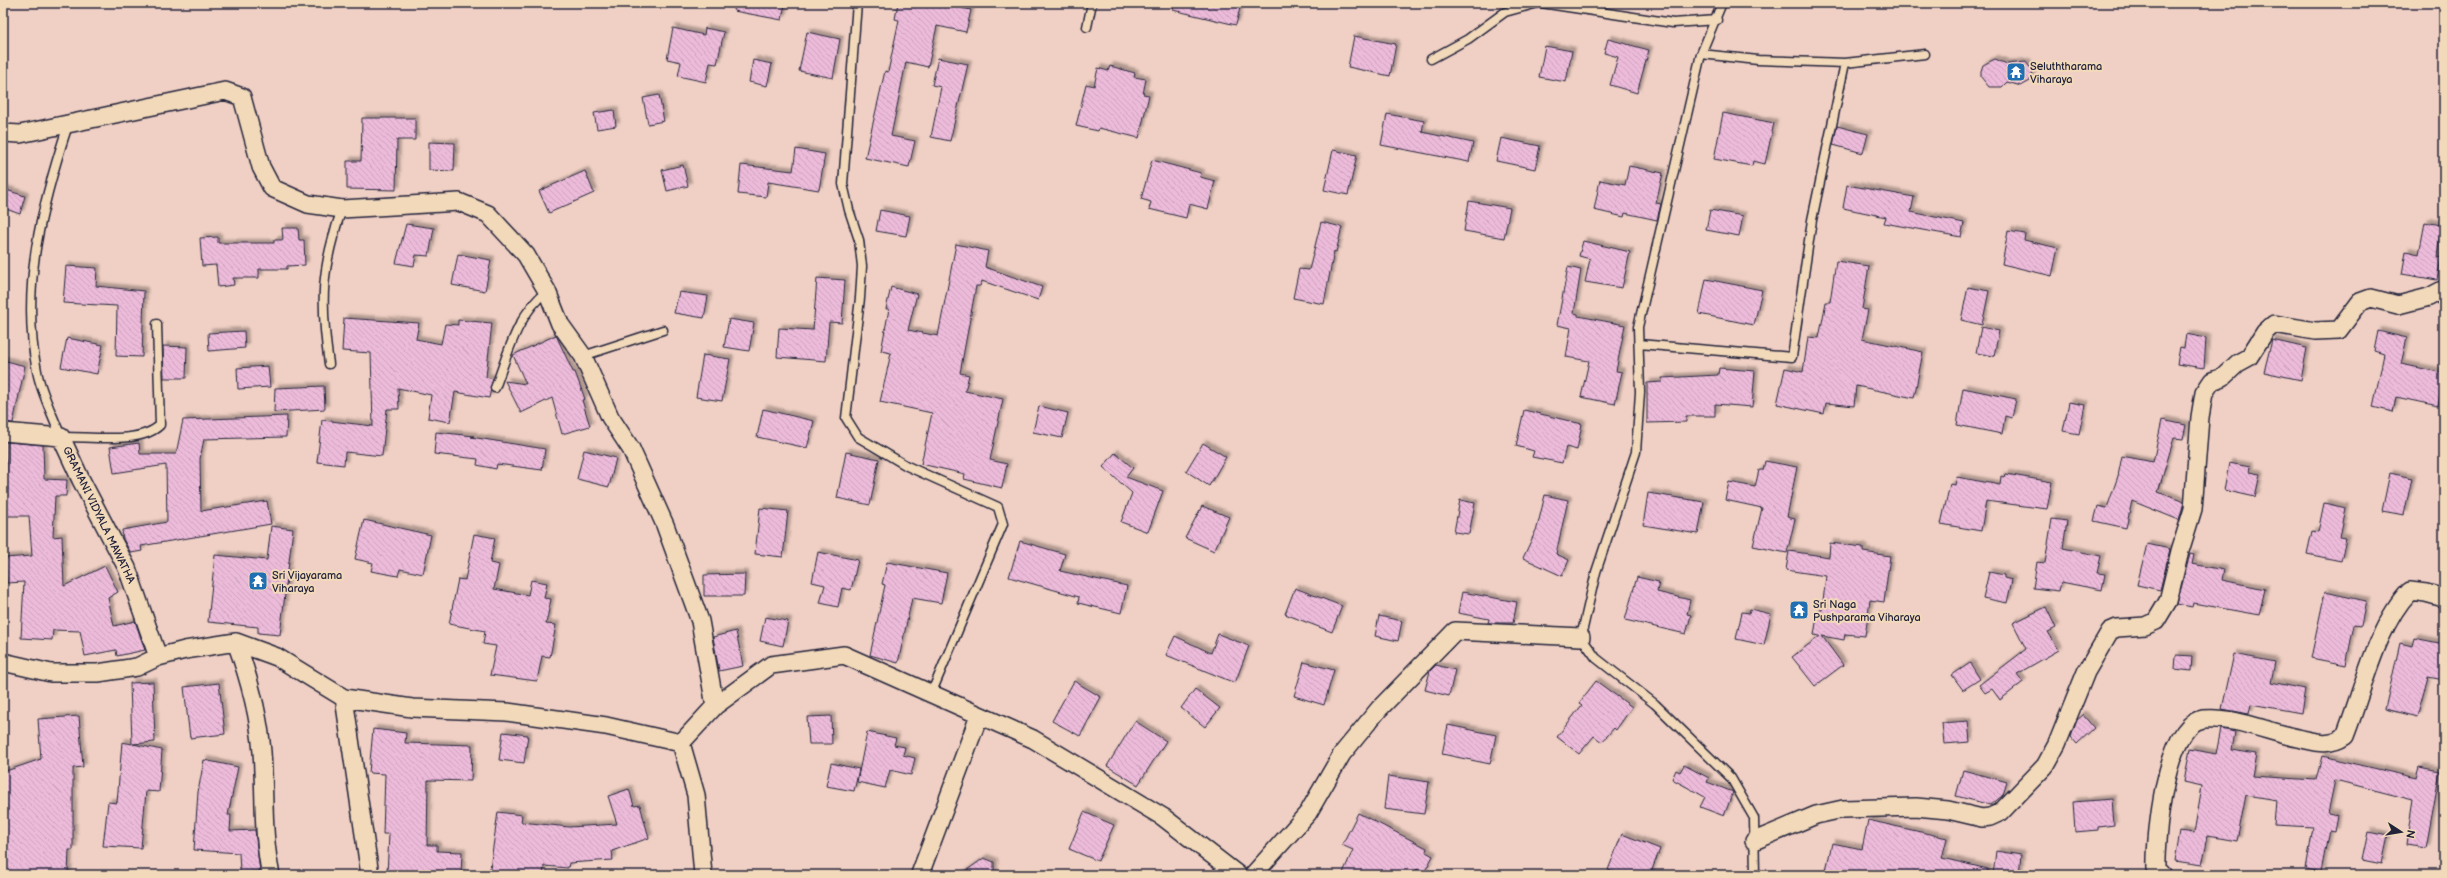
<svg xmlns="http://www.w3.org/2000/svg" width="2447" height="878" font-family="'Balsamiq Sans',sans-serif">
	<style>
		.building { fill: url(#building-back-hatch); stroke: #22223b; filter: url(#shadow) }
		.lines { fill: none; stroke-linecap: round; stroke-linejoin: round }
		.lane-casing { stroke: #22223b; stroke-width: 11 }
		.street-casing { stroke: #22223b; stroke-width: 20 }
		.lane { stroke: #f2d9ba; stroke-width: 8 }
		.street { stroke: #f2d9ba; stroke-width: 17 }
		.labels { text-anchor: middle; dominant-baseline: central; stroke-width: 4; stroke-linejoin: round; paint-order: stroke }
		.poi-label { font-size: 11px; fill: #22223b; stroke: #f2d9ba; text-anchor: start }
		.street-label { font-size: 11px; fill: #22223b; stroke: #f2d9ba }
	</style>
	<defs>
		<pattern id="building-back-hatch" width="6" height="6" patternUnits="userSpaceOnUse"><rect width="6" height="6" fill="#edbbda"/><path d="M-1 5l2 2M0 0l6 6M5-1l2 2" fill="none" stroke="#cba0bc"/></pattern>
		<filter id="shadow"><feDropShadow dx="3.5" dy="-3.5" stdDeviation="1" flood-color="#0004"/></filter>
	</defs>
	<rect width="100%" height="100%" fill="#f0d0c4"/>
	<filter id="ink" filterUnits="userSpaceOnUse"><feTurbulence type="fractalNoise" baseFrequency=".025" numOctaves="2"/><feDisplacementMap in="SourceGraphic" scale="8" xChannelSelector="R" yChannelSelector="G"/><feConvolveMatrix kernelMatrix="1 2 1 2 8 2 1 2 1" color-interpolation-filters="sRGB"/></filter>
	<g filter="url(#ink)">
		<path class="building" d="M735,3H785L782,20L734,11Z
			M898,3H938L971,10L966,32L937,26L928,67L906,62L891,136L915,141L909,167L865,158L885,71L888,72L899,20L895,19Z
			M1174,3H1241L1236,25L1173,10Z
			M673,28L704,35L705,28L724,32L717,64L710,63L706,82L678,76L681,62L667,59Z
			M807,32L840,39L833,78L799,71Z
			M1354,36L1396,44L1390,76L1348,67Z
			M1608,39L1649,50L1637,93L1610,85L1618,57L1604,53Z
			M1545,46L1572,51L1566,82L1539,77Z
			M938,58L968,64L950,141L931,137L941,87L932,85Z
			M1995,59L2007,64L2026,62L2033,71L2030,81L2021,86L2007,82L2002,87H1989L1981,77V71L1983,65Z
			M753,60L772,64L767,86L749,82Z
			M1110,66L1135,73L1134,77L1146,79L1143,94L1149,95L1139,138L1099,128L1098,131L1076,126L1086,84L1094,86L1098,68L1108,71Z
			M659,95L664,121L648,124L643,98Z
			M614,110L616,126L597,129L594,113Z
			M1723,113L1774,123L1765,164L1753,161L1752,166L1714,159Z
			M1387,114L1424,121L1422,132L1473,143L1469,162L1381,145Z
			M362,118H415V140H397L396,190L347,189V161H361Z
			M1837,126L1868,134L1863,153L1833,145Z
			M1501,138L1540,146L1535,169L1496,161Z
			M429,142L455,143L454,171L429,170Z
			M796,149L825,154L819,190L768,182L766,197L738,194L741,165L793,171Z
			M1333,150L1357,155L1348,195L1324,190Z
			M1152,160L1201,173L1200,177L1215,181L1208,209L1189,204L1186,218L1149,209L1151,202L1141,199Z
			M683,165L688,186L667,191L662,170Z
			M1629,166L1663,173L1656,203L1661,204L1657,220L1625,213L1624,217L1594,210L1600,180L1625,185Z
			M585,171L594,193L549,213L539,191Z
			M1847,185L1914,197L1911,212L1964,223L1961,237L1884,223L1886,217L1843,208Z
			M3,189L25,196L20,214L3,208Z
			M1469,201L1510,208L1504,238L1464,231Z
			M880,210L910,216L906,236L876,231Z
			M1710,210L1743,216L1739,236L1706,230Z
			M1321,222L1342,227L1336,252L1334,251L1324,304L1293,298L1299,269L1309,270Z
			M2425,222L2441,225L2437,257L2441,258L2437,280L2402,274L2406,251L2419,254Z
			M406,224L434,228L429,256L416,255L414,266L396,263Z
			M282,228H298L299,240H304L305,265L287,266V269H259V278H233L234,285L218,287L216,265L202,266L200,238L218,237V243H274V240H283Z
			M2008,231L2025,234L2024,240L2058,248L2052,276L2002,264Z
			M1583,241L1630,252L1622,288L1585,282L1590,259L1579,256Z
			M956,244L988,251L985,267L1042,287L1038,300L982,281L980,286H976L960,373L969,375L965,391L1003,399L990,460L1007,464L1002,488L964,479L965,474L921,464L932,413L880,402L891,353L881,351L889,309H886L891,287L917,294L908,330L938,336Z
			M458,254L491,260L485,291L452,285Z
			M1836,261L1869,266L1862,309L1868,310L1862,339L1923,352L1914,398L1856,386L1854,406L1826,403L1824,414L1777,404L1785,368L1803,372L1808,337L1819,338L1826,302H1830Z
			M66,266L97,268L96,286L144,291L142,357L116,356L117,306L63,303Z
			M1568,267L1581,270L1574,313L1578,314V316L1625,325L1616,371L1622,372L1615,404L1581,397L1589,361L1566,357L1571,328L1557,325Z
			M817,278L845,280L842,323L829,322L826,361L777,357L779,328L813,330Z
			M1706,279L1762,290L1754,325L1699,314Z
			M1968,287L1989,291L1982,325L1961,320Z
			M679,292L708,296L704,318L674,313Z
			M344,318L419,323L416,339L441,344L445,324L458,325V320L492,323L486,377L493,379L489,398L455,392L450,422L428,418L431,395L398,388L399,409H387L382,456L345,452L344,465L317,462L322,420L373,426L371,353L342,351Z
			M729,319L754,323L749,351L724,347Z
			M1981,327L1999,331L1994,356L1976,353Z
			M244,331L245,348L209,351L208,333Z
			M2378,331L2407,338L2401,364L2444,373L2438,406L2396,397L2393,412L2373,407L2384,354L2374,351Z
			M2186,334L2206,338L2204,368L2177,364L2180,347L2184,348Z
			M556,335L573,372H575L585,399L582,400L590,426L562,434L552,398L521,413L505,381L526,384L513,355Z
			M67,338L103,345L97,374L61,367Z
			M2272,340L2307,348L2301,380L2264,372Z
			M163,346L187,347L186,378H164Z
			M703,355L730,359L722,401L696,397Z
			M3,360L25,366L13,423L3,422V390L6,377L3,376Z
			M268,366L270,387L238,389L237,368Z
			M1719,368L1755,371L1752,407L1715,404V416H1686V422L1647,423V383L1662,382V378L1718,375Z
			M324,386L325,409L274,412L275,388Z
			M1963,388L2016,399L2012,418L2005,416L2002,434L1957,425Z
			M2069,402L2085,405L2079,434L2063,431Z
			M1039,406L1068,413L1062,438L1033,432Z
			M763,409L814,421L807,448L757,437Z
			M1524,410L1582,424L1577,450L1566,447L1562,463L1532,457L1534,451L1516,446Z
			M287,416L286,437L204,439L200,459L201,511L267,501L271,524L141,546L142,551L131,553L123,539L122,530L167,522L166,465L114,473L110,447L139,443L140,454H176L183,420Z
			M2162,420L2186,425L2183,439L2174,438L2158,492L2184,502L2179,520L2132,501L2126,528L2094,521L2098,506L2107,508L2118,476L2122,456L2153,462Z
			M436,432L474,436L471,437L545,449L542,470L497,464L496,469L477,465L478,459L434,454Z
			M7,442L43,445L44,479L67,480L66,496H55L53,537L62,536L64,586L105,566L118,592L108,598L114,626L135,621L145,650L117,656L116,650L85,656L80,631L53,630L52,640L21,638L24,582L7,583L5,558L32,556L29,516H6Z
			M1203,443L1226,457L1209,486L1186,471Z
			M584,450L616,458L609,487L577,479Z
			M846,452L879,459L870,505L837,498Z
			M1115,453L1133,468L1126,477L1163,491L1148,532L1121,522L1132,493L1103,467Z
			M1765,461L1797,467L1787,517L1795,519L1787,553L1753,546L1762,508L1725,500L1729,482L1755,487L1759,470H1763Z
			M2229,463L2250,467L2249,472L2260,474L2255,497L2224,490Z
			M2390,473L2412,478L2404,515L2382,511Z
			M2006,474L2052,482L2047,509L1986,501L1981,531L1941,524L1950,484L1955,485L1957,477L2000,485L2001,476L2005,477Z
			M1648,493L1704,502L1698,534L1643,525Z
			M1545,495L1568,500L1556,554L1569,560L1562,576L1523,558L1537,528Z
			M1460,500L1475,503L1469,534L1454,532Z
			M2324,503L2346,508L2340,537L2346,538L2341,561L2307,554L2312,531L2318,532Z
			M1202,506L1229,517L1214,551L1185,538Z
			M760,508L788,511L783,557L755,554Z
			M2052,519L2067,521L2063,548L2101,556L2097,573L2105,574L2102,590L2061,582L2059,591L2033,588L2037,562L2045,563Z
			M364,520L431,535L423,574L400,569L398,576L371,571L373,563L355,559Z
			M271,526L293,529L280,635L258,633V627L208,622L215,555L267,560Z
			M474,534L495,538L490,563L499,565L494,589L528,595L531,580L547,583L544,598L551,599L546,624L556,625L550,657L542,656L537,681L490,675L496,646L483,644L485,631L449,624L458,579L465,580Z
			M1020,541L1065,554L1060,571L1127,586L1121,613L1078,603L1079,597L1009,577Z
			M1830,543L1863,547V552L1890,556L1884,602L1870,600L1865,636L1845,634L1844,640L1822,636L1843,665L1815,686L1792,657L1820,636L1814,635L1818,610H1822L1826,576L1786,570L1789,551L1829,557Z
			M2147,544L2170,549L2160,590L2137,585Z
			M818,552L858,560L851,590L842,588L838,607L820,603L825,585L812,582Z
			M2190,554L2194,555L2192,564L2224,570L2222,580L2265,589L2259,615L2193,603L2192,607L2177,604Z
			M887,562L947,573L941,603L912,598L898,663L870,655L885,585L882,584Z
			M1989,572L2004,575V578L2012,580L2007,603L1983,598Z
			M745,574L744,596H704V575Z
			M1637,577L1659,582L1657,592L1690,600L1687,614L1691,615L1686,634L1625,620Z
			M1295,588L1342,606L1332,632L1285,614Z
			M1462,592L1517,602L1513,623H1488L1489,619L1458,613Z
			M2325,592L2366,601L2361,626L2354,625L2346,665L2311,658Z
			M2046,607L2056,628L2048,632L2059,650L2017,674L2023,682L2000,700L1992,689L1985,693L1979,685L2026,649L2013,623Z
			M1750,609L1771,614L1764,645L1736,639L1742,612L1749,613Z
			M1379,616L1402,621L1398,641L1375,636Z
			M765,617L788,621L783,646L760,641Z
			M736,631L743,666L719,671L713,637Z
			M1218,634L1249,646L1235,683L1166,655L1175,636L1211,653Z
			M2414,638L2444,644V680L2428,677L2417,717L2385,709L2400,643L2412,646Z
			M2234,654L2275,662L2271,682L2305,689L2301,713L2251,704L2249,714L2222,709Z
			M2176,655L2192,656L2191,671L2175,669Z
			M1304,662L1334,670L1324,705L1294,696Z
			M1970,663L1980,679L1963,690L1952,675Z
			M1436,665L1455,670L1449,696L1425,690L1430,671Z
			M1074,681L1101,697L1080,736L1052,721Z
			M1596,681L1632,707L1616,730L1614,728L1602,742L1594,736L1579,754L1557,737L1582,705L1579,703Z
			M153,682L155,742L133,744L162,750L159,792L146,791L141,848L103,846L108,802L117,803L122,742L132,744L130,683Z
			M219,683L225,734L190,738L184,687Z
			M1195,689L1220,708L1205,727L1181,708Z
			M2083,715L2094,728L2077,744L2071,737L2077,720Z
			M79,716L83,767L73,768V850H69L68,875H4L3,772L41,759L38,719Z
			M831,716L832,744H809L807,717Z
			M1135,721L1166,741L1138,785L1107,766Z
			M1968,721L1970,742L1944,744L1942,723Z
			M1448,725L1496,735L1490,764L1442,754Z
			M373,729L406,733L405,743L472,745L471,781L428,780L427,845H437V851L462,852L461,875H387L389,834H383L385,774L369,773Z
			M2221,729L2235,732L2232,750L2256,754L2252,776L2316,780L2322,756L2416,778L2419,767L2440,771L2426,848L2406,845L2413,800L2335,780L2328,813L2337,815L2334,831L2329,830L2321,872L2306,869L2313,827L2274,825L2276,800L2246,795L2237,841L2208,836L2202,865L2175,861L2180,831L2194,833L2202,786L2184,782L2190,749L2216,754Z
			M503,732L528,735L524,763L499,760Z
			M867,732L896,738L894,745L905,747L903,755L915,758L911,775L890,770L885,788L857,782Z
			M204,760L238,767L228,815H231L230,831L255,830L260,871L240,872L239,853L194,850L198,792Z
			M831,763L859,769L854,791L826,786Z
			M1684,765L1709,778L1707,782L1733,792L1724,816L1700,807L1705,797L1672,779L1676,770L1680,772Z
			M1963,770L2007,782L2003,795L1991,805L1956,796Z
			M1388,776L1429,782L1424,814L1384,809Z
			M629,789L634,806L640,805L649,838L612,851L613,860L569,863L568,868L544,866L543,875H489L498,812L522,815L521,822L569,827L617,824L608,796Z
			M2112,799L2114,825L2098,827V830L2075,832L2073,802Z
			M1084,812L1114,825L1098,861L1069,849Z
			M1358,813L1427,848L1426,852L1433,856L1424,873L1417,869L1414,875H1342L1353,850L1342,845Z
			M1868,820L1947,838L1942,858L1988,869L1987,875H1825L1832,843L1862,849Z
			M2368,832L2388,836L2382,864L2362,860Z
			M1622,834L1660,849L1650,875H1621L1608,870Z
			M1996,851L2021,855L2019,875H1993Z
			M984,858L994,862V875H960Z"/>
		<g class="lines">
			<g class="lane-casing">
				<path id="lane" d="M857,3L843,184L849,210L859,240L862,266L860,298L846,418L858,437L907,466L998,507L1003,524L931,694
					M1541,3L1673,23L1717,20
					M1722,3L1701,54L1638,327L1640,392L1636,452L1596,572L1581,637L1596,658L1655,704L1731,778L1754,818L1755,875
					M1087,27L1092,3
					M1701,54L1758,60L1845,63L1925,54
					M1431,59L1468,39L1505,12L1538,3
					M68,125C42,204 20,287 37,371C41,393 53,415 61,437C88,436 140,445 160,425L157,324
					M1639,344L1792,357L1812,220L1845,63
					M583,356L663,330
					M329,364C320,302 321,268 342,209
					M495,388C508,354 517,314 547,291"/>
			</g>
			<g class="street-casing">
				<path id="street" d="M3,133L20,134L225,91L242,97L261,167L272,188L308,204L342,209L459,202L488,214L526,255L547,291L560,324L583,356L610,417L631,449L665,525L700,621L715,706
					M3,432L61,437L81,480L127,568L158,657
					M236,642C249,678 259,714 262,752C265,793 262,835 271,875
					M3,662L51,673H98L137,667L158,657L185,650L236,642L277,657L344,698L412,708L507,712L606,726L681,743L696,795L703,875
					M344,698L370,875
					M681,743L715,706L771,665L844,655L1033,739L1163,817L1238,875
					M1754,841L1816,815L1843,809L1916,807L1948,810L1982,818L1990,817L2001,812L2045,766L2057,744L2086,672L2110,631L2117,628L2145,626L2156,621L2168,601L2180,551L2193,509L2200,417L2204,393L2212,381L2223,377L2238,363L2249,357L2265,332L2274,324L2315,331L2339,330L2360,302L2371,298L2398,305L2429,297L2444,289
					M920,874L979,716
					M1253,875L1308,813L1342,754L1379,709L1455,631L1581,637
					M2162,875L2156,869C2155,839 2165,724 2203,719C2234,716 2268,732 2298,738C2316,742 2329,747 2345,736C2363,691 2376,626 2410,591L2426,593L2444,598"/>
			</g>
			<use href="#lane" class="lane"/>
			<use href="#street" class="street"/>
		</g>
	</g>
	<defs>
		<g id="temple-square" transform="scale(1)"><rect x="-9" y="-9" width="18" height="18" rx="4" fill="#1f6fb2" stroke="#f2d9ba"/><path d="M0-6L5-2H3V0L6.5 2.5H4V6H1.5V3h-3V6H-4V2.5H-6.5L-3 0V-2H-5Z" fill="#fff"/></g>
	</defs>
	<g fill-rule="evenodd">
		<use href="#temple-square" x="2016" y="72"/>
		<use href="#temple-square" x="258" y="581"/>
		<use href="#temple-square" x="1799" y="610"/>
	</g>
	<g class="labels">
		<g class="poi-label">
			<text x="2030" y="66">Seluththarama<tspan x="2030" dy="13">Viharaya</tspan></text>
			<text x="272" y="575">Sri Vijayarama<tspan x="272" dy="13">Viharaya</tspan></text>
			<text x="1813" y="604">Sri Naga<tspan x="1813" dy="13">Pushparama Viharaya</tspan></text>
		</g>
		<g class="street-label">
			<text transform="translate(99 515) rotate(64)">GRAMANI VIDYALA MAWATHA</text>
		</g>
	</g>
	<rect width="2447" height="878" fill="none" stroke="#f2d9ba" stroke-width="16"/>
	<rect x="8" y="8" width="2431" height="862" fill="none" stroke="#22223b" stroke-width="1.5" filter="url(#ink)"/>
	<g transform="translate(2401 832) rotate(102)" stroke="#f2d9ba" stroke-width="3" paint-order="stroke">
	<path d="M0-3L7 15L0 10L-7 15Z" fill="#22223b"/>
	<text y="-6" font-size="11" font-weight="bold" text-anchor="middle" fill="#22223b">N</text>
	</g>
</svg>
